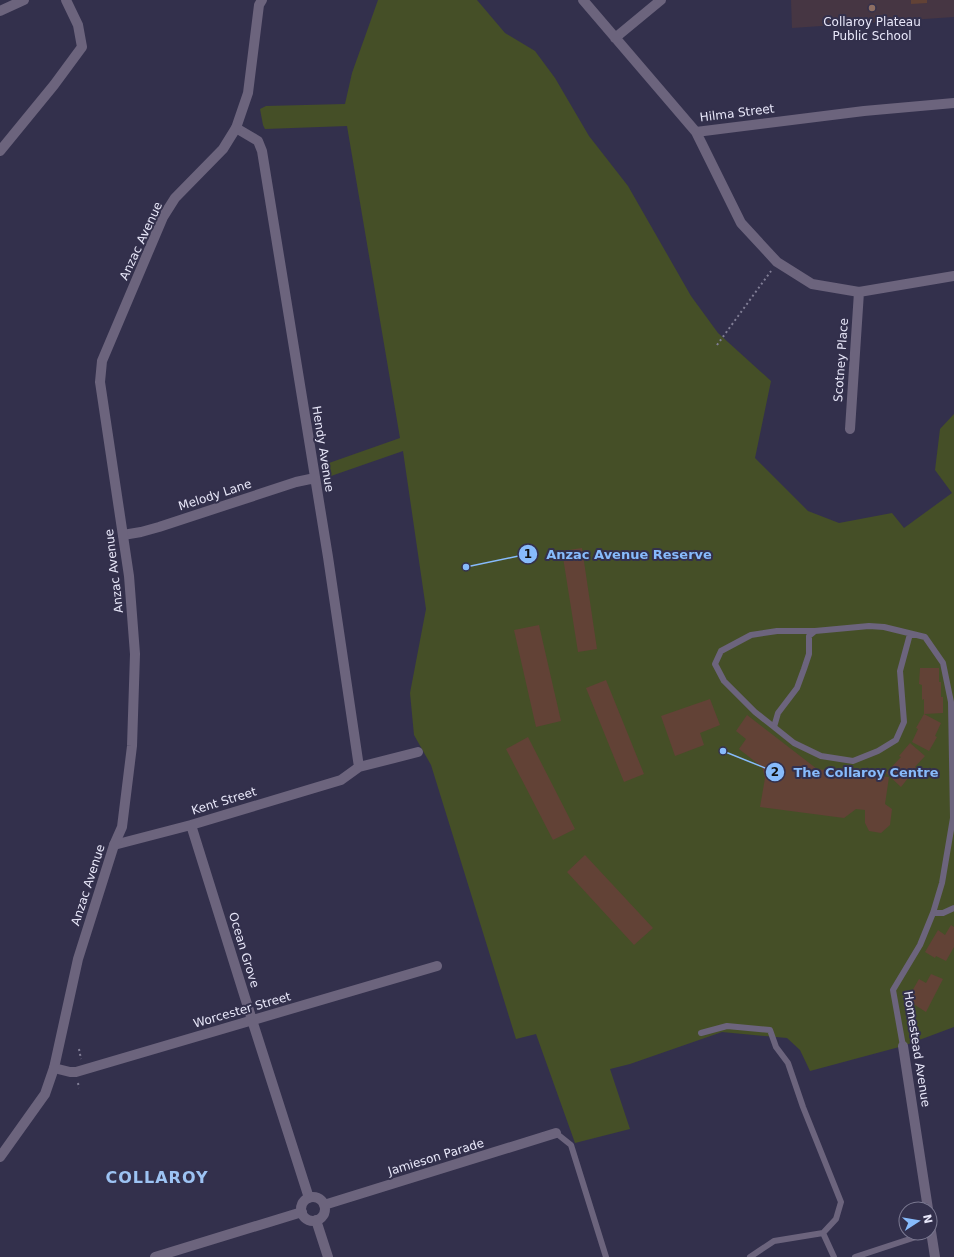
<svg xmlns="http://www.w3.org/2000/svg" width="954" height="1257" font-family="'DejaVu Sans',sans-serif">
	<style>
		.education { fill: #463643 }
		.green { fill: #454f27 }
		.building { fill: #624236 }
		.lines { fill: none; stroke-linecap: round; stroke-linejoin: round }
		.path { stroke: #817e96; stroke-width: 2; stroke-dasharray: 2 3; stroke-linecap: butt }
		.service { stroke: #6c647d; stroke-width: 6 }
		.minor { stroke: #6c647d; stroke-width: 10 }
		.tertiary { stroke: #6c647d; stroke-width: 10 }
		.education-dot { fill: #8d6e63; stroke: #33304c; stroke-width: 1.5 }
		.labels { text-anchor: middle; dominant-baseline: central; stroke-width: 4; stroke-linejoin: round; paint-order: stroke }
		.poi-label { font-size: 12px; fill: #e8e7f9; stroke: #33304c }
		.street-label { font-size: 12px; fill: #e8e7f9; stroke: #33304c }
		.district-label { font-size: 16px; font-weight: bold; letter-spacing: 1px; fill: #9dc3f3; stroke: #33304c }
		.leader { fill: none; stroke: #87bbfc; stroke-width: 1.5 }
		.callout-dot { fill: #87bbfc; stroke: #33304c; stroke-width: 1.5 }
		.mark-label { font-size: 12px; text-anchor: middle; font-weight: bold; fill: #111 }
		.callout-label { font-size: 13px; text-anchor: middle; font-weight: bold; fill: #87bbfc; stroke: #33304c; stroke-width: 4; stroke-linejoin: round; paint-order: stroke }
	</style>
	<rect width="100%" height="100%" fill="#33304c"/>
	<path class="education" d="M791,0H954V17L792,28Z"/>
	<path class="green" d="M378,0H477L505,33L535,51L555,78L589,136L628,186L691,296L718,333L771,381L755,458L808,511L839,523L892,513L904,528L952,493L935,470L940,429L954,414V1027L903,1046L810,1071L800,1050L787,1038L722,1032L630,1064L610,1069L630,1129L575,1143L536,1034L516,1039L431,765L414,735L410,693L426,609L403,451L331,476L329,463L400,438L347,126L265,129L263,125L260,109L266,106L345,104L352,73Z"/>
	<path class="building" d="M911,0H927V3L911,4Z
		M582,548L597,649L578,652L562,551Z
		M539,625L561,721L536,727L514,630Z
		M920,668H939V682H941V697H943V713L924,714L941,723L935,736L937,737L929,751L912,742L918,729L916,728L924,714V699L922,700V685L919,684Z
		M606,680L644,774L624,782L586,688Z
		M710,699L720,725L700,733L704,745L675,756L661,716Z
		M747,715L817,769L889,777L885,804L892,809L890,825L881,833L869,831L865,823V810L856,809L844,818L760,807L765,778L762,767L739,749L746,739L736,731Z
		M528,737L575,829L553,840L506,749Z
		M910,743L925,756L915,767L916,768L901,787L886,773L901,757L899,756Z
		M585,855L653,928L634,945L567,872Z
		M951,925L954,927V947L946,961L936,956L935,958L925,952L938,930L945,935Z
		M931,974L943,979L926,1012L907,1000L919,979L926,983Z"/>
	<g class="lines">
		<path class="path" d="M717,345L771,271
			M79,1049L81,1059
			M78,1083L79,1088"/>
		<path class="service" d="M774,727L755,712L724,681L715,664L721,651L751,635L777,631H815
			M933,913H943L954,908
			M701,1033L727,1026L770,1030L776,1047L788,1063L803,1107L841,1202L836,1219L823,1233L834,1257
			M903,1046L893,990L920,945L933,913L942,883L953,818L951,702L943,663L925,637L884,627L869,626L815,631L809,636V654L804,669L797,688L778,713L774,727L794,743L821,756L853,761L878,751L896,740L904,722L900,671L910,634
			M556,1133L571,1145L606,1257
			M750,1257L774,1241L823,1233
			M855,1257L928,1233"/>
		<path class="minor" d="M583,0L696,132L864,111L954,103
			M0,11L24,0
			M615,38L661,0
			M696,132L741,223L777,262L812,284L859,292L954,276
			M0,151L54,85L82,47L78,25L66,0
			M850,429L859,292
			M123,535L141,532L159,527L296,482L315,478
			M359,767L418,752
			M191,825L252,1020L309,1198
			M114,845L191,825L341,780L359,767L328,557L262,151L258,141L236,128
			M903,1046L928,1209
			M54,1068L70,1072H76L437,966
			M301 1209a12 12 0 1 1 24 0a12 12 0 1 1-24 0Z
			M324,1205L556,1133
			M316,1220L328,1257
			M930,1225L935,1257
			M155,1257L302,1212"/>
		<path class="tertiary" d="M0,1157L45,1094L54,1068L78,959L114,845L122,827L132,746L135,654L129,576L100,382L102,361L163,217L175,198L223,149L236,128L248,93L259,5L262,0"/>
	</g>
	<circle class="education-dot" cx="872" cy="8" r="4"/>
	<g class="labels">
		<g class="poi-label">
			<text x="872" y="22">Collaroy Plateau<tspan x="872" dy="14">Public School</tspan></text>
		</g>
		<g class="street-label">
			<text transform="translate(737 113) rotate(-7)">Hilma Street</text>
			<text transform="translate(141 241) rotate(-65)">Anzac Avenue</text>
			<text transform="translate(841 360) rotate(-86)">Scotney Place</text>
			<text transform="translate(323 449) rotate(81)">Hendy Avenue</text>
			<text transform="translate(215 495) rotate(-18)">Melody Lane</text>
			<text transform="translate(114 571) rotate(-97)">Anzac Avenue</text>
			<text transform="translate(224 801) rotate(-17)">Kent Street</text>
			<text transform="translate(88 885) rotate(-72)">Anzac Avenue</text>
			<text transform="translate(244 950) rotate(73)">Ocean Grove</text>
			<text transform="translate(242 1010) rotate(-16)">Worcester Street</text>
			<text transform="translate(917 1049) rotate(81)">Homestead Avenue</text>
			<text transform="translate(436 1157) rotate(-17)">Jamieson Parade</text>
		</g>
		<g class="district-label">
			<text x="157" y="1177">COLLAROY</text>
		</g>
	</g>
	<path class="leader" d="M466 567L528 554M723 751L775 772"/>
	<g class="callout-dot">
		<circle cx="466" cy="567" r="4"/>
		<circle cx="723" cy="751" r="4"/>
		<circle cx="528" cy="554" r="10"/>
		<circle cx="775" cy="772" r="10"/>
	</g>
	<g class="mark-label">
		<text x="528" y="558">1</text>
		<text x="775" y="776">2</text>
	</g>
	<g class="callout-label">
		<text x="629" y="559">Anzac Avenue Reserve</text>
		<text x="866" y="777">The Collaroy Centre</text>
	</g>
	<g transform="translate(918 1221) rotate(78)"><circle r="19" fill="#33304c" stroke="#7b7991"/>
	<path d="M0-3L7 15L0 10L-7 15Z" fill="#87bbfc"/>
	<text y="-6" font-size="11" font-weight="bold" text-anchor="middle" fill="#e8e7f9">N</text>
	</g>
</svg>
